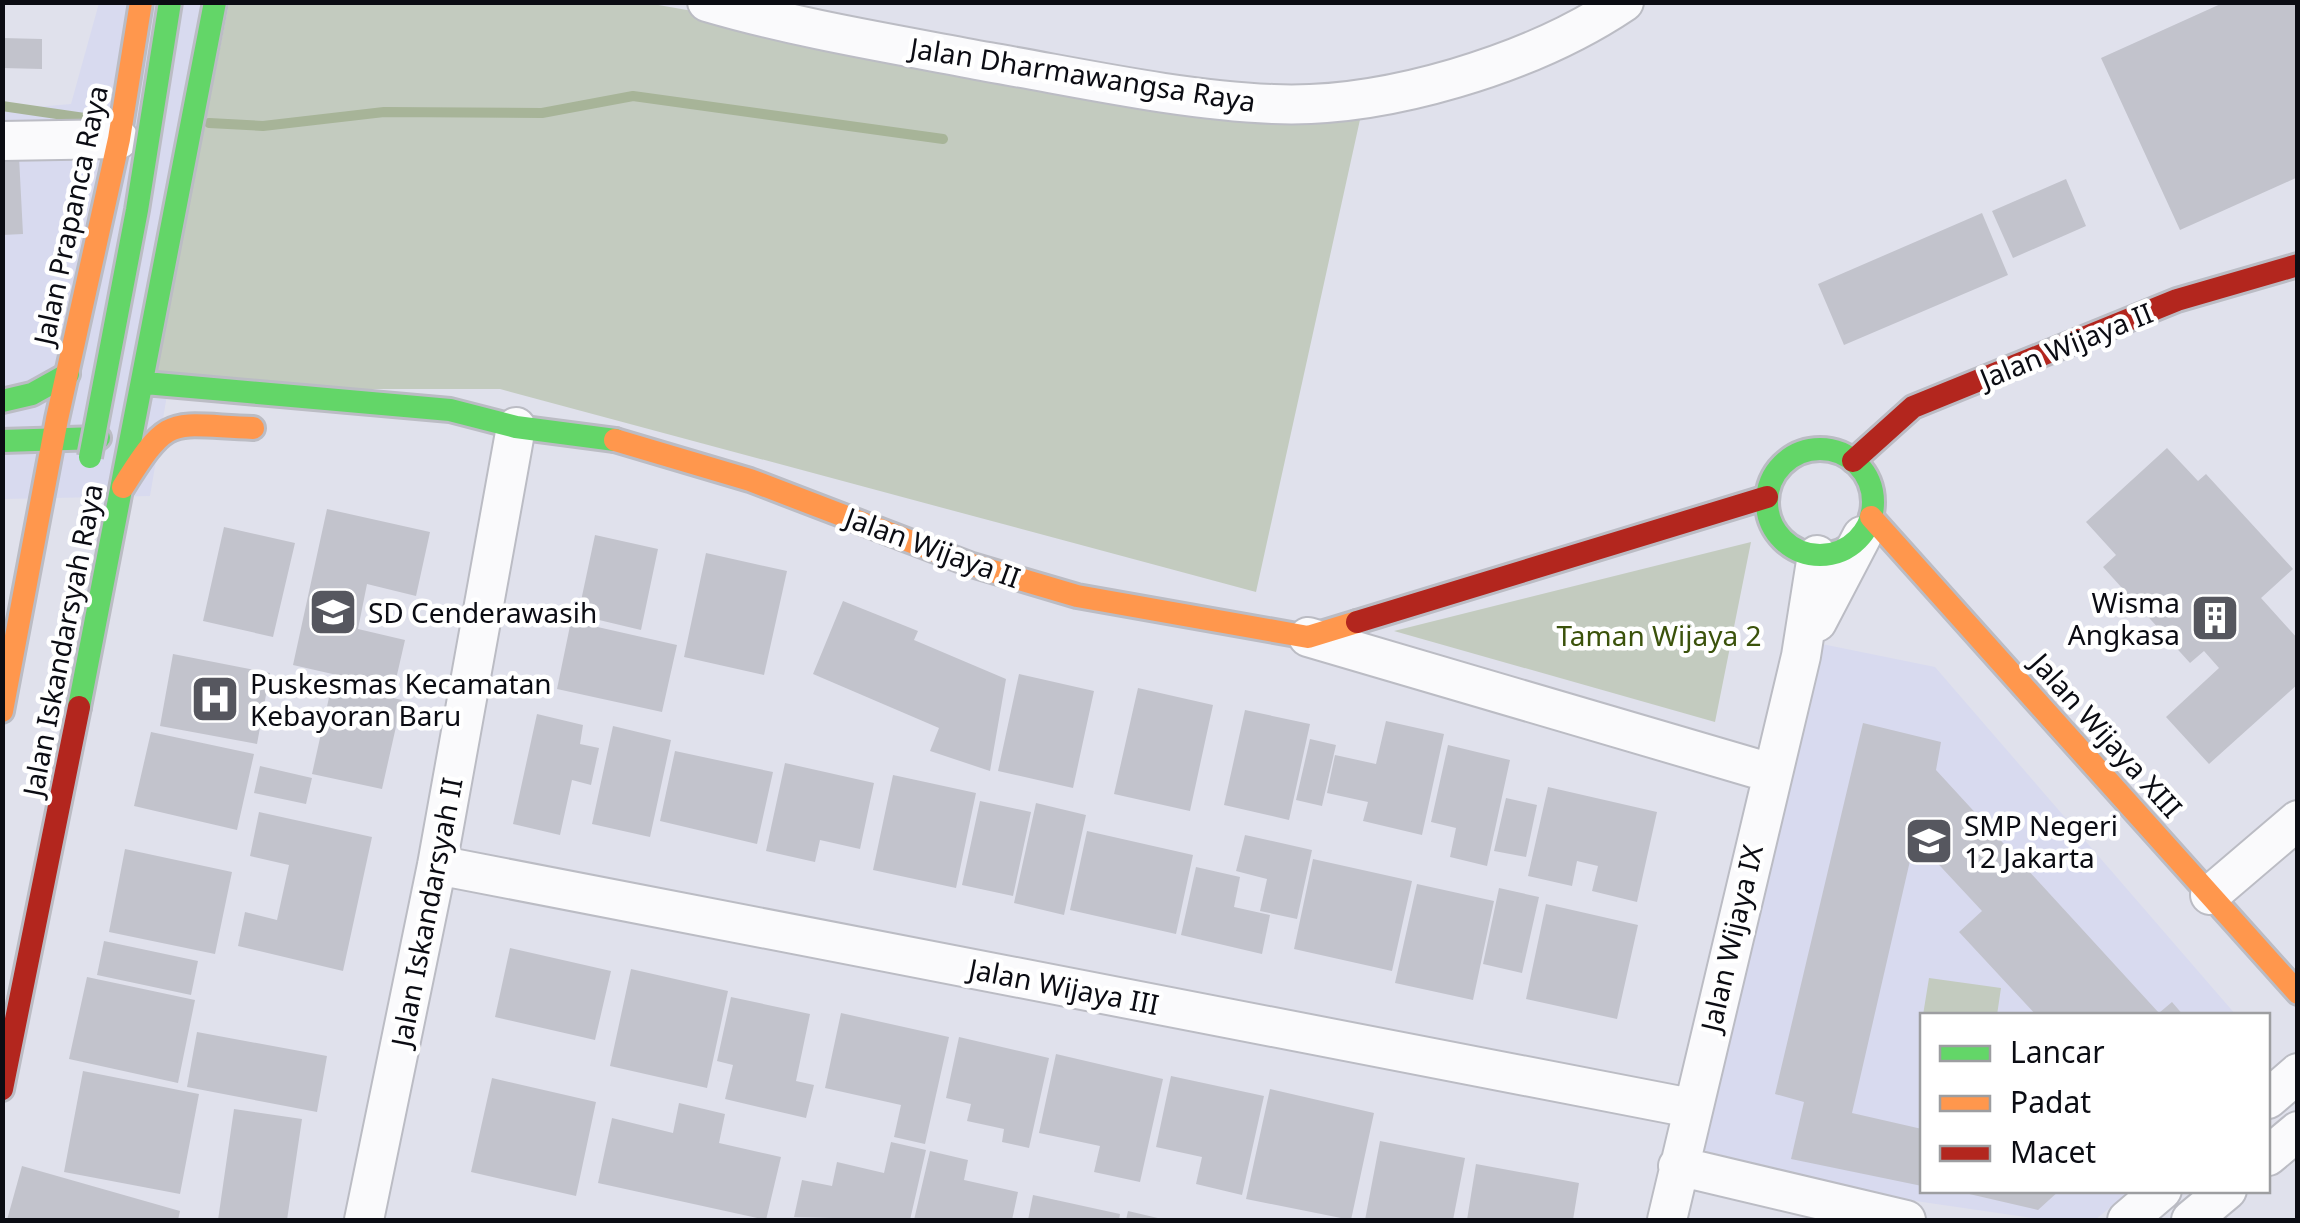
<svg xmlns="http://www.w3.org/2000/svg" width="2300" height="1223" font-family="'Noto Sans',sans-serif">
	<style>
		.built { fill: #d8daef }
		.green { fill: #c3cbbf }
		.lines { fill: none; stroke-linecap: round; stroke-linejoin: round }
		.stream { stroke: #a7b498; stroke-width: 10 }
		.building { fill: #c2c3cc }
		.street-casing { stroke: #bbbcc4; stroke-width: 42 }
		.fast-casing { stroke: #bbbcc4; stroke-width: 28 }
		.slow-casing { stroke: #bbbcc4; stroke-width: 28 }
		.jam-casing { stroke: #bbbcc4; stroke-width: 28 }
		.street { stroke: #fafafc; stroke-width: 38 }
		.fast { stroke: #63d668; stroke-width: 22 }
		.slow { stroke: #ff974d; stroke-width: 22 }
		.jam { stroke: #b3261e; stroke-width: 22 }
		.fast-bridge-casing { stroke: #bbbcc4; stroke-width: 28; stroke-linecap: butt }
		.fast-bridge { stroke: #63d668; stroke-width: 22 }
		.labels { text-anchor: middle; dominant-baseline: central; stroke-width: 9; stroke-linejoin: round; paint-order: stroke }
		.street-label { font-size: 28px; fill: #0b0c13; stroke: #fff }
		.poi-label { font-size: 28px; fill: #0b0c13; stroke: #fff; text-anchor: start }
		.park-label { font-size: 28px; fill: #3b520b; stroke: #fff }
	</style>
	<rect width="100%" height="100%" fill="#e0e1ec"/>
	<path class="built" d="M99,3H233L150,496L3,499L2,110L71,104Z
		M1817,643L1935,667L2236,1015L1922,1016V1190L2130,1191L2095,1220H2046L1895,1198L1701,1150Z"/>
	<path class="green" d="M229,3H647L1270,112L1363,106L1256,592L500,389H152Z
		M1751,542L1715,722L1394,631Z
		M1929,978L2001,988L1997,1015H1923Z"/>
	<g class="lines">
		<path class="stream" d="M2,106L105,121
			M209,123L263,126L384,112L542,113L633,96L943,139"/>
	</g>
	<path class="building" d="M2225,2H2298V177L2180,230L2101,58Z
		M2,38L42,39V69L2,68Z
		M19,157L23,234L2,235V158Z
		M2066,179L2086,226L2013,258L1992,211Z
		M1982,213L2008,275L1844,345L1818,284Z
		M2167,448L2198,481L2206,474L2293,569L2261,598L2298,639V684L2209,764L2166,717L2219,668L2204,651L2190,663L2103,567L2116,555L2086,522Z
		M327,509L430,532L416,596L367,584L358,629L405,640L394,688L293,665Z
		M224,527L295,543L273,637L203,621Z
		M595,535L658,549L641,630L578,615Z
		M706,553L787,571L764,675L684,657Z
		M843,601L918,631L914,640L1006,679L990,771L930,751L939,728L813,674Z
		M571,621L677,645L662,712L557,689Z
		M173,654L270,673L257,744L160,726Z
		M1019,674L1094,691L1073,788L998,771Z
		M332,684L402,700L382,789L312,774Z
		M1138,688L1213,705L1190,811L1114,794Z
		M1245,710L1310,724L1289,820L1224,805Z
		M537,714L583,725L580,744L599,748L591,785L572,780L560,835L513,824Z
		M1386,721L1444,734L1422,835L1363,821L1368,802L1327,793L1335,755L1376,764Z
		M1863,723L1941,742L1936,770L2159,1013L2172,1002L2184,1016H2037L1959,932L1982,911L1915,839L1852,1113L1922,1129V1186L1791,1159L1804,1102L1775,1094Z
		M613,726L671,740L650,837L592,824Z
		M151,732L254,754L237,830L134,806Z
		M1310,739L1336,745L1322,806L1296,800Z
		M1448,745L1510,760L1487,866L1450,857L1456,828L1431,822Z
		M675,751L773,772L757,844L660,821Z
		M785,763L874,783L860,849L820,840L815,862L766,851Z
		M260,766L312,778L306,804L254,793Z
		M893,775L976,793L956,888L873,870Z
		M1548,787L1657,812L1637,902L1592,891L1598,866L1577,861L1572,886L1528,876Z
		M1506,798L1537,805L1526,857L1494,851Z
		M980,801L1031,812L1013,896L962,885Z
		M1036,803L1086,815L1064,915L1014,903Z
		M259,812L372,837L343,971L238,946L245,912L277,920L289,865L250,856Z
		M1087,831L1193,855L1176,934L1070,910Z
		M1245,835L1312,850L1297,919L1260,911L1267,879L1236,871Z
		M125,849L232,872L215,954L109,932Z
		M1313,859L1412,881L1392,971L1294,949Z
		M1196,867L1240,877L1234,907L1270,915L1262,954L1181,935Z
		M1417,884L1494,901L1473,1000L1395,983Z
		M1499,888L1539,897L1522,973L1483,964Z
		M1546,904L1638,925L1617,1019L1526,999Z
		M104,941L198,961L191,995L97,975Z
		M510,948L611,971L595,1040L495,1017Z
		M631,969L728,991L707,1088L610,1066Z
		M87,977L195,1000L178,1083L69,1059Z
		M731,997L810,1014L796,1081L814,1085L806,1118L725,1099L733,1065L717,1061Z
		M841,1013L949,1037L925,1144L894,1137L901,1105L825,1088Z
		M197,1032L327,1056L317,1112L187,1087Z
		M959,1037L1049,1058L1029,1148L1002,1142L1004,1129L967,1121L971,1104L946,1098Z
		M1056,1054L1163,1079L1140,1182L1094,1172L1100,1146L1039,1133Z
		M83,1071L199,1094L180,1194L64,1172Z
		M1171,1076L1264,1096L1242,1195L1196,1184L1202,1157L1156,1147Z
		M492,1078L596,1102L576,1196L471,1172Z
		M1270,1089L1374,1113L1351,1220L1246,1199Z
		M679,1103L725,1114L719,1143L781,1157L766,1220L598,1183L612,1118L673,1133Z
		M234,1109L302,1119L287,1220H218Z
		M1380,1141L1465,1158L1453,1220H1365Z
		M891,1142L926,1150L910,1220L794,1217L802,1180L832,1186L837,1162L884,1173Z
		M930,1151L968,1160L964,1180L1018,1192L1012,1220H914Z
		M1476,1164L1579,1183L1573,1220H1467Z
		M22,1166L180,1211L178,1220H7Z
		M1952,1190H2060L2038,1210Z
		M1033,1195L1120,1214L1119,1220H1028Z
		M1128,1211L1162,1219V1220H1126Z"/>
	<g class="lines">
		<g class="street-casing">
			<path id="street" d="M707,2C799,29 894,44 988,62C1081,78 1179,100 1273,104C1384,109 1532,64 1624,2
				M2,141L119,139
				M1817,622L1862,536
				M1308,637L1771,773
				M437,865L1691,1108
				M2210,895L2298,820
				M2268,1099L2298,1073
				M2268,1156L2298,1131
				M1678,1166L1906,1220
				M364,1220L437,865L516,427
				M1667,1220L1801,656L1817,555
				M2127,1220L2162,1190
				M2191,1220L2227,1190"/>
		</g>
		<g class="fast-casing">
			<path id="fast" d="M145,383L450,410L516,427L615,440
				M2,401L32,394L68,374
				M2,441L99,438
				M1767 502a53 53 0 1 1 106 0a53 53 0 1 1-106 0Z
				M79,707L215,2"/>
		</g>
		<g class="slow-casing">
			<path id="slow" d="M615,440L750,480L972,565L1077,596L1308,637L1357,622
				M123,487C170,412 169,425 253,428
				M1871,517L2298,993
				M2,711L57,419L119,139L141,2"/>
		</g>
		<g class="jam-casing">
			<path id="jam" d="M1853,461L1913,407L2177,300L2298,265
				M1357,622L1767,497
				M2,1089L79,707"/>
		</g>
		<use href="#street" class="street"/>
		<use href="#fast" class="fast"/>
		<use href="#slow" class="slow"/>
		<use href="#jam" class="jam"/>
		<g class="fast-bridge-casing">
			<path id="fast-bridge" d="M90,457L137,210L170,2"/>
		</g>
		<use href="#fast-bridge" class="fast-bridge"/>
	</g>
	<defs>
		<g id="school-square" transform="scale(2.5)"><rect x="-9" y="-9" width="18" height="18" rx="4" fill="#56575f" stroke="#fff"/><path d="M0-5L7-2L0 1L-7-2ZM-4 1L0 2.5L4 1V4Q0 6-4 4Z" fill="#fff"/></g>
		<g id="building-square" transform="scale(2.5)"><rect x="-9" y="-9" width="18" height="18" rx="4" fill="#56575f" stroke="#fff"/><path d="M-4-6H4V6H1V3H-1V6H-4ZM-2.5-4.3h1.7v1.8h-1.7ZM.8-4.3h1.7v1.8H.8ZM-2.5-1h1.7V.8h-1.7ZM.8-1h1.7V.8H.8Z" fill="#fff"/></g>
		<g id="hospital-square" transform="scale(2.5)"><rect x="-9" y="-9" width="18" height="18" rx="4" fill="#56575f" stroke="#fff"/><path d="M-5-5h3v3.5h4V-5h3V5h-3V1.5h-4V5h-3Z" fill="#fff"/></g>
	</defs>
	<g fill-rule="evenodd">
		<use href="#school-square" x="333" y="612"/>
		<use href="#building-square" x="2215" y="618"/>
		<use href="#hospital-square" x="215" y="699"/>
		<use href="#school-square" x="1929" y="841"/>
	</g>
	<g class="labels">
		<g class="street-label">
			<text transform="translate(1083 74) rotate(9)">Jalan Dharmawangsa Raya</text>
			<text transform="translate(70 215) rotate(-78)">Jalan Prapanca Raya</text>
			<text transform="translate(2066 345) rotate(-22)">Jalan Wijaya II</text>
			<text transform="translate(933 547) rotate(20)">Jalan Wijaya II</text>
			<text transform="translate(62 640) rotate(-79)">Jalan Iskandarsyah Raya</text>
			<text transform="translate(2107 735) rotate(48)">Jalan Wijaya XIII</text>
			<text transform="translate(426 912) rotate(-79)">Jalan Iskandarsyah II</text>
			<text transform="translate(1731 938) rotate(-77)">Jalan Wijaya IX</text>
			<text transform="translate(1064 986) rotate(11)">Jalan Wijaya III</text>
		</g>
		<g class="poi-label">
			<text x="2180" y="602" text-anchor="end">Wisma<tspan x="2180" dy="32">Angkasa</tspan></text>
			<text x="368" y="612">SD Cenderawasih</text>
			<text x="250" y="683">Puskesmas Kecamatan<tspan x="250" dy="32">Kebayoran Baru</tspan></text>
			<text x="1964" y="825">SMP Negeri<tspan x="1964" dy="32">12 Jakarta</tspan></text>
		</g>
		<g class="park-label">
			<text x="1659" y="635">Taman Wijaya 2</text>
		</g>
	</g>
	<rect width="2300" height="1223" fill="none" stroke="#0b0c13" stroke-width="10"/>
	<rect x="1920" y="1013" width="350" height="180" fill="#ffffff" stroke="#9d9ea1" stroke-width="2.5"/>
	<rect x="1940" y="1046" width="50" height="15" fill="#63d668" stroke="#9d9ea1" stroke-width="2.5"/>
	<text x="2010" y="1063" font-size="30" fill="#0b0c13">Lancar</text>
	<rect x="1940" y="1096" width="50" height="15" fill="#ff974d" stroke="#9d9ea1" stroke-width="2.5"/>
	<text x="2010" y="1113" font-size="30" fill="#0b0c13">Padat</text>
	<rect x="1940" y="1146" width="50" height="15" fill="#b3261e" stroke="#9d9ea1" stroke-width="2.5"/>
	<text x="2010" y="1163" font-size="30" fill="#0b0c13">Macet</text>
</svg>
